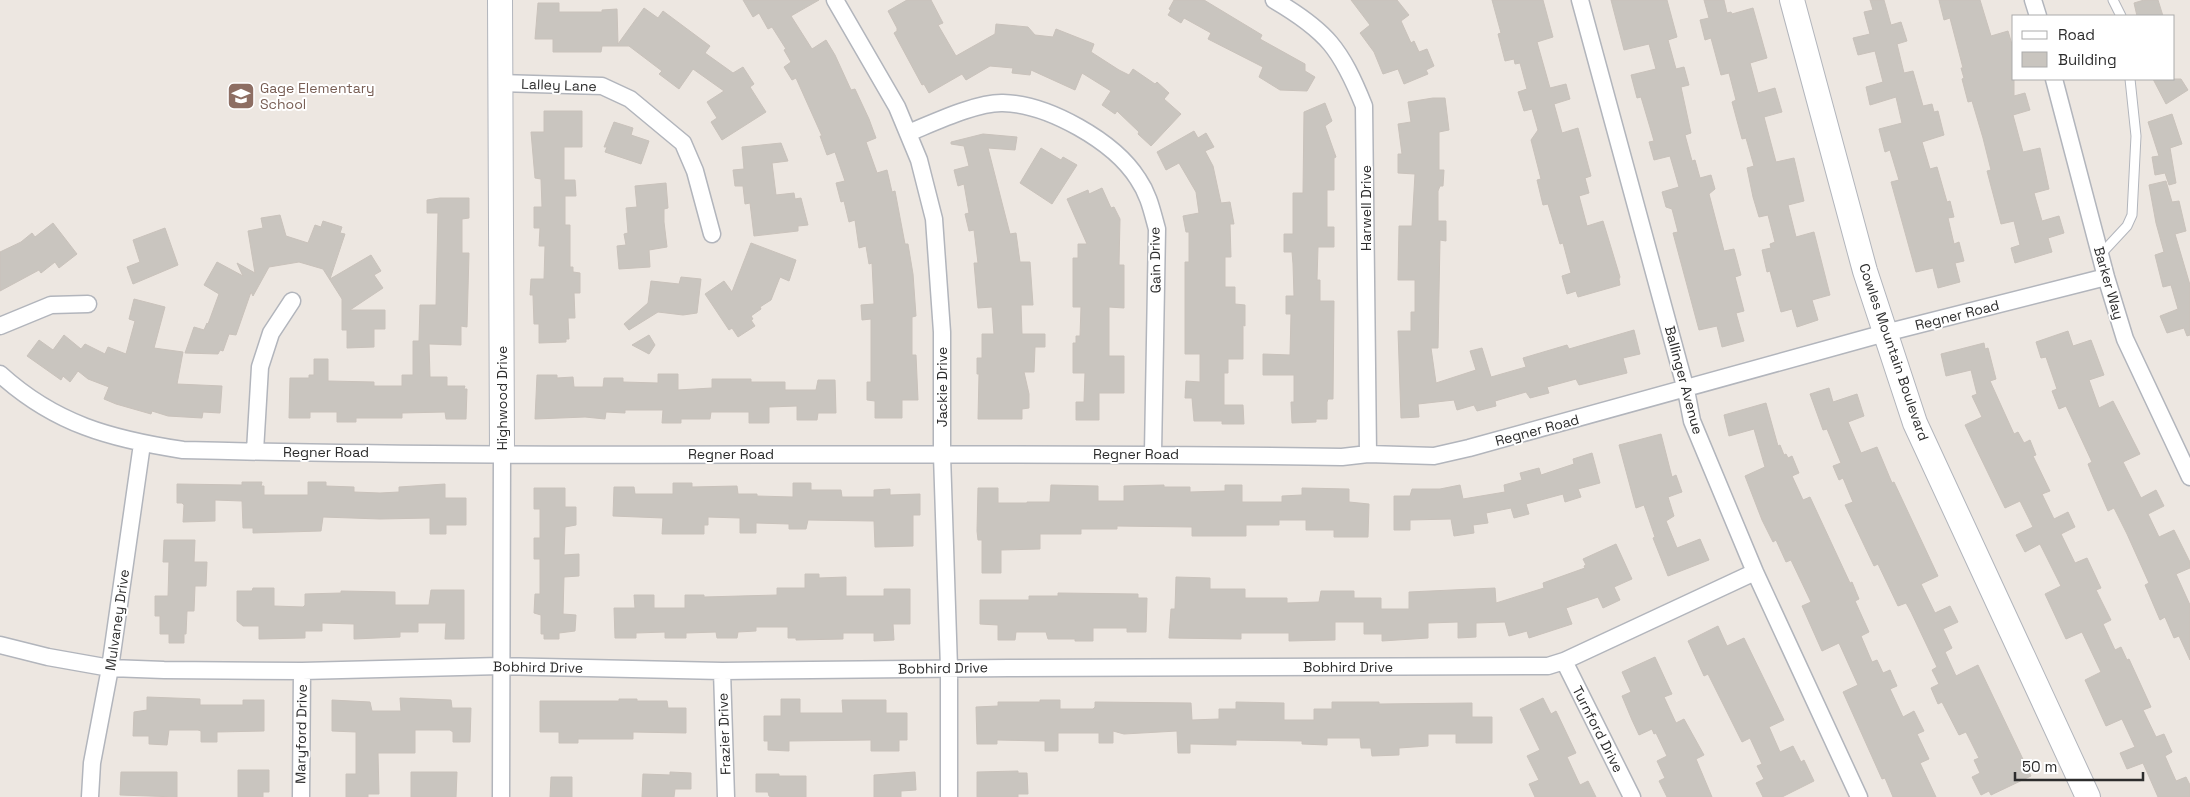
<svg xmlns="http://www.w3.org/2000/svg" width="2190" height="797" font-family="'Space Grotesk',sans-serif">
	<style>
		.building { fill: #c9c5bf; stroke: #c9c2bb }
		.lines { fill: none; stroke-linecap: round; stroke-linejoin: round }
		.lane-casing { stroke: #b2b5bc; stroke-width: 11 }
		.street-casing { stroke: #b2b5bc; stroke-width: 19 }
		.secondary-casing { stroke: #b2b5bc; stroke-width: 26 }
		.lane { stroke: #fff; stroke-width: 9 }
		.street { stroke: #fff; stroke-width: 16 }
		.secondary { stroke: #fff; stroke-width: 24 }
		.labels { text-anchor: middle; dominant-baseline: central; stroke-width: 4; stroke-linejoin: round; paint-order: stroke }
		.street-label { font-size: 14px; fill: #2d2d2d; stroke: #fff }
		.education-label { font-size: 14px; fill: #785e54; stroke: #fff; text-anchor: start }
	</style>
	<rect width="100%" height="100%" fill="#ede7e1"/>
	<path class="building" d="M743,0H819L791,16L812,49L826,40L835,55L851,90L855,89L869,119L876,138L866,142L877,173L887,170L892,192L895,191L905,244H908L913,274L916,316L912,317V355H916L918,400H902V418H875V401L867,400V382H871V319L862,320L861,305L874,304L872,263L869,264L866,246L859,248L855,220L849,222L844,201L841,202L836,183L845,181L835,152L827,155L820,136H822L796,78L792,80L784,67L791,62L784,50L786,49L772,27L768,29L759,13L753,17Z
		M907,0H931L943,23L938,25L956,56L995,34L996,24L1028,27L1035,35L1053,37L1056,29L1094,44L1091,52L1119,70L1129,75L1133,69L1155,84L1157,82L1169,93L1164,99L1181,114L1151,146L1138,134L1139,132L1117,111L1115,114L1102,105L1111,91L1082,73L1075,90L1031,70L1030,75L1012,73L1013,68L990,66L966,80L962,74L929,93L924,84L922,85L894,33L897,31V28L888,11Z
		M1174,0H1204L1262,35L1260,39L1305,64V71L1315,77L1307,91L1280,90L1259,77L1263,67L1208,39L1211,33L1184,18L1181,23L1168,15L1171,10L1169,9Z
		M1351,0H1397L1409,15L1401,21L1411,43L1414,41L1419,52L1427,49L1434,66L1426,70L1428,74L1404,84L1398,69L1383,74L1374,52L1360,33L1370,25Z
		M1492,0H1543L1553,37L1537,42L1550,88L1566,84L1570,99L1554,104L1562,133L1578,128L1591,176L1585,178L1589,193L1579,196L1587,226L1603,221L1620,277L1619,279L1620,285L1578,297L1576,291L1567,294L1562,276L1571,273L1563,243L1560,244L1548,204L1543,205L1537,180L1541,179L1531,140L1538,130L1532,109L1524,111L1518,92L1527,89L1520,63L1515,64L1514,59L1505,61L1498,34L1501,33Z
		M1611,0H1667L1677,37L1668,40L1676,69L1684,67L1689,85L1681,87L1691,133L1685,135L1692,161L1695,160L1700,178L1711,175L1715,189L1709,194L1724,251L1734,249L1741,275L1735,277L1744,311L1736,313L1744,341L1722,347L1717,326L1699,330L1673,233L1678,232L1672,209L1666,207L1662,192L1679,187L1670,156L1654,160L1649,142L1654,141L1641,97L1637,98L1631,75L1656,69L1649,44L1624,50Z
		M1704,0H1724L1727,13L1731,12L1732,14L1753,8L1767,58L1750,63L1758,93L1775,88L1782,112L1764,117L1776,162L1794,158L1804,201L1788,205L1796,237L1814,232L1830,295L1812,300L1818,320L1797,327L1792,309L1781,312L1770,271L1767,272L1762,250L1771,248L1770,244L1775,242L1768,215L1759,217L1753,197L1747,168L1754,166L1746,138L1742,139L1732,102L1736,100L1729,73L1721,75L1711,38L1705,40L1700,20L1709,18Z
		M1870,0H1884L1891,25L1901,22L1907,41L1897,44L1904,73L1913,71L1923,106L1932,104L1934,112L1938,111L1944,135L1922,142L1930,169L1937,167L1947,202L1950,201L1954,217L1948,218L1954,244L1959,242L1964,261L1955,263L1960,282L1938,288L1933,268L1916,272L1891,182L1899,180L1890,150L1885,152L1879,129L1902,123L1896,97L1870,105L1866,87L1883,82L1875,51L1858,55L1853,38L1870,34L1864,12L1873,10Z
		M1939,0H1980L1991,36L2008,31L2014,51V96L2025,93L2030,110L2013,115L2023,152L2040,148L2049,189L2034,193L2042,221L2059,216L2064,233L2048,238L2052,252L2015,263L2011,248L2020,245L2014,221L2001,224L1987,171L1991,170L1983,138L1972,101L1968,102L1962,79L1964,78L1961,68H1963L1950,18L1944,20Z
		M2144,0H2158L2163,16H2137L2134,3Z
		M538,3H559V12H602V10L617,9L618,44L644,8L658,18L663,11L710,46L705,53L733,73L743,67L754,84L750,87L766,112L722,140L711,122L717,118L707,102L724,91L693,69L679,89L659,74L662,71L629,46H602L601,52H553V39H535Z
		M2153,79H2181L2188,90L2166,104Z
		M1433,98H1445L1449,130L1439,132V170H1444L1443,186H1440L1438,191V221H1446V241L1440,240L1438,348H1431L1436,383L1476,370L1470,351L1482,348L1491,377L1526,367L1523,358L1567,345L1569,349L1634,330L1640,354L1623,358L1627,373L1579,385L1576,379L1547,387L1549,393L1530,398L1526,392L1495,401L1496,406L1477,411L1474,405L1457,410L1454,400L1418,404L1419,417L1401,418L1398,331H1411V312H1415V280H1398L1399,226H1412L1415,174L1398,173V154H1402L1398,124L1411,122L1408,102Z
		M1325,103L1332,121L1325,126L1336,157L1334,158V190H1327V227H1334V247H1318L1317,280H1320V301H1334L1333,399H1328L1327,402V419H1316V422L1292,423L1291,402H1294V375H1263V354L1290,355L1291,314H1286V296H1294L1293,264L1292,252H1284V234H1293V193H1303L1304,112Z
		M544,111H582V147H564V180H575L576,196H565V225H570V267H573V272L580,273V293H574L575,318H568L569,339H566V342L539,343V324H534L533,295H530L531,279H544L545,246H539L540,228H534V207H542L541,179L535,178L531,132H544Z
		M2172,114L2182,144L2170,148L2176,183L2169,185L2165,173L2155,175L2152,157L2159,156L2148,122Z
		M614,122L633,128L631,135L649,141L641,164L605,152L607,147H604Z
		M1194,131L1198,138L1206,133L1214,147L1205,151L1213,166L1221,203L1230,202L1234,224H1230L1231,257H1225V287H1235V304L1245,305V326L1243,325V359H1228V373H1224V405H1243L1244,424H1222V421H1194L1192,398H1185L1186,381L1200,382V354H1185V262H1189V232H1186L1183,216L1199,213L1196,192L1179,163L1166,170L1157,152Z
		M983,134L1017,137L1015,150L988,148L1010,234L1016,233L1020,262H1030L1033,305H1021L1022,334H1045V347H1035L1034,372H1024L1029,394V408L1022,409V419H978L979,374H977V358H982V334H994L992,307L978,308L974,263H978L974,230L969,231L965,214L969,213L964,184L958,186L954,170L969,166L964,146L951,144V142Z
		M781,143L788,161L772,163L776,195L794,193L795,199L801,198L808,225L798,226V231L754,236L750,203L745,204L743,186H735L733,170L744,169L742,147Z
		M1041,148L1061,160L1063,157L1077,165L1052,204L1020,183Z
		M2166,181L2172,202L2179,201L2186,231L2175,234L2190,285V335L2187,336L2184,328L2167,333L2160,316L2178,309L2171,285L2163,287L2155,255L2164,252L2156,223L2149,185Z
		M666,183L668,208L664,209V222L667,247L649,250L650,267L619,269L617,246L626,245L624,234L628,233L626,208L637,207L635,186Z
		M1102,188L1111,208L1114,207L1120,219L1119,265H1124V308L1109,307V356H1124V393H1099V420H1076V402H1084L1085,373H1073V343H1076V336H1080L1081,307H1073V258H1078V244H1087L1067,199L1088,190L1089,194Z
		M440,198H469V218L462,219V253H469L467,327L461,326V345L429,344L430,377H447V386H465L464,389H467L466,419H446L445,412L402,413V418H356V422H337V412H310V418H289L290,378H309V375H314V359H328V381L374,382V386H402V375H413V341H419L420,305H436L438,213H427V200Z
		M280,215L286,236L308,243L315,225L321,227L323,221L342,227L340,233L345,234L330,279L371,255L381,271L374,275L383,288L350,310H385V329H374V347L347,348V330H342V299L323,269L299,262L269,267L253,296L251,292L236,335L229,334L223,351L220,350L218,354L185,353L194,327L204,330L207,323L208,324L219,294L204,285L217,262L243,276L237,263L255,273L248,231L263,228L261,218Z
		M53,223L77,254L59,268L55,262L41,273L39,270L0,291V252L21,242L32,233L35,237Z
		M165,228L178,265L133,284L127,267L140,262L133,240Z
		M751,243L796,260L789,281L780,277L771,300L760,307L761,309L751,316L753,319L751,320L755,326L738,337L732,328L729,330L705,294L724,281L732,292Z
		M681,277L701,279L697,313L683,315L658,312L629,330L624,324L648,303L651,281L679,284Z
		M134,299L165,307L154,348L183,352L177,384L222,386L220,413L203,412L202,418L168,416L152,411L151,414L116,404L104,399L109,387L88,379L78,371L70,382L63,376L61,380L27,356L39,340L53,350L64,335L81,349L85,344L105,354L108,347L126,354L135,321L129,319Z
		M2068,331L2073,346L2091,340L2104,375L2089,380L2099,408L2113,401L2140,454L2123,462L2141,498L2156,490L2164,506L2148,514L2159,537L2174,530L2190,562V568L2176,574L2190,605V660L2179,636L2174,638L2165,617L2160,620L2145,585L2149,583L2127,534L2114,508L2108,511L2091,472L2088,464L2092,462L2066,406L2059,409L2052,391L2057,389L2046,357L2041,358L2036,342Z
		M649,335L655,345L649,354L632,345Z
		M1984,343L1985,349L1988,348L1996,379L1990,381L2014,434L2018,432L2024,443L2030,440L2036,455L2033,456L2050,491L2042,494L2054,519L2068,512L2075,527L2061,534L2075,563L2087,558L2101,588L2096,590L2111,620L2103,624L2115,650L2121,647L2127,660L2129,659L2151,707L2143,710L2156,737L2164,734L2172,752L2165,756L2176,781L2186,777L2190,785V797H2158L2143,763L2127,769L2120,753L2135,747L2122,719L2106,726L2085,680L2101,672L2082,632L2066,639L2045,594L2061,586L2040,544L2025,552L2016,535L2033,527L2020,501L2005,508L1973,442L1965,425L1982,417L1972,396L1977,394L1971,370L1946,376L1941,354Z
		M658,374H678V390L712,388V379H751V382H785V390H816L818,380H835L836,413H818L817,420H797V406L769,407V423H749V412H711L710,419H681V423H662L663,410H625V413L606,412L605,419L585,417L535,419L537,375H557V378L573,377L574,387H603L604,378H623V382L658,383Z
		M1829,388L1833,402L1857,394L1864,416L1848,422L1861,453L1877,447L1892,483L1894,482L1938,576L1921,584L1935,613L1950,606L1958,622L1943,629L1952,648L1945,652L1956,676L1978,665L2031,776L1991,795L1989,791L1981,795L1972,777L1980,773L1974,760L1979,758L1966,732L1959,735L1942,702L1938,704L1931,688L1939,684L1932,670L1937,667L1911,612L1906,603L1898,606L1878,564L1874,566L1845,505L1853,502L1843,478L1839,480L1833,466L1841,463L1827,429L1823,430L1810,394Z
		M1766,403L1778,446L1780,445L1784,455L1786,454L1788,458L1792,456L1799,473L1792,476L1803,500L1810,497L1850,583L1852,582L1859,599L1855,601L1869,632L1861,636L1872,662L1877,660L1883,673L1890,670L1897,686L1890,689L1903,717L1914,711L1924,731L1917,734L1929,759L1920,763L1936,797H1893L1885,778L1882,779L1843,692L1858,685L1839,643L1822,651L1802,606L1811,602L1791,560L1786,562L1776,540L1773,542L1762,520L1745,476L1765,467L1754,429L1729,436L1724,415Z
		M1661,434L1672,477L1676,475L1682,492L1668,497L1674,516L1666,521L1677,548L1700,539L1709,560L1668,576L1653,538L1655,537L1644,505L1636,508L1619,445Z
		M1592,453L1600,483L1578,489L1581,497L1565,502L1563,494L1526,504L1529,514L1514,518L1511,508L1486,513L1488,523L1473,525L1474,533L1454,536L1451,519L1410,520V530H1394V496H1410L1412,489H1440L1460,485L1463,499L1505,492L1504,485L1522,480L1520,473L1539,468L1541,475L1574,464L1573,459Z
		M242,482H262L261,486H264V495H308V482H326V486L354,487V492L380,493L399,492V487L445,484V498H466V525H446V534H430V518L380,519L323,517L321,531L253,533V528H243L242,501L215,500V521L183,522L184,505L182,503H177V484L242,485Z
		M673,483H692V487L737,486L738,494H757V496L793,497V483H811V490H841L842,497H874V490L890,489V495L920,494V515H913V546L875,547L874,521L808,520L806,529H789V524L756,523V533H740V518L708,517V525H704V534H662L663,518L613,516L614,487H634L635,494H673Z
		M1051,485L1098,486V501H1124V486L1164,485V487H1190V492L1225,491V485H1242V502H1282V496L1302,495V488L1349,489V502L1369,504L1368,537H1334V530H1306V520H1279V525H1246V536H1192V527L1117,526V529H1081V534H1040V549L1001,550V573H982V540H978L977,531L978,488H998V503H1027V502H1050Z
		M534,488H565V507H576V525L565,527L564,555L579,554V576L564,577L563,614L576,615L575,631L559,633V639H544V634H541V615L534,613L535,594H540V559H534V538H540V509H534Z
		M164,540H195L194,562H207L206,586H195L194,611H187L186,634H184V643H169V634H160V616H155V596H168L169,562H163Z
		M1616,544L1632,579L1614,587L1620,600L1603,608L1598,597L1566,608L1572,624L1529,638L1527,631L1509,636L1505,622L1476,623V637L1458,638V622L1428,623V638L1382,641V634H1364V622H1335V640L1289,641V633H1241V639L1169,638L1171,609H1175L1176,577L1210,578V589H1245V598H1287V603L1319,602L1321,591H1354V598H1381V609H1409V592L1495,588L1496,603L1544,588L1543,583L1585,568L1584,566L1586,565L1583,559Z
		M805,574H819V578L846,577V596H884V589H910V624H893L894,640L874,641V633H843V639L796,640V638H788V627H756V631L738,632L737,638H717L716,632L686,633V638H665V632L636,633V638H615L614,608H635L634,595H654V608H685V595H704V597L777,595V588H805Z
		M253,588H274V606L303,607L305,605V594L341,593V591L395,592V605H429L431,590H464V639H445L446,623H418V632H400V637L354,639V624L322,623V631H305V638L259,639V626H243L237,621V591H252Z
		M1058,593L1138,594V598H1147L1146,632H1127V628H1093V641H1075V639H1048L1046,632H1016L1015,640H998V625L980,624V600H1029V596H1058Z
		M1718,626L1727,646L1744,638L1784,720L1769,727L1780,752L1793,746L1801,762L1804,760L1814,781L1782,797H1763L1756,783L1764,779L1757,766L1762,764L1750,738L1742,742L1708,674L1704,676L1688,641Z
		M1655,657L1672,694L1664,697L1676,723L1684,719L1704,755L1696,759L1712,797H1667L1659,781L1665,778L1657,761L1667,756L1656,733L1654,734L1652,729L1639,735L1632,720L1622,696L1631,692L1622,672Z
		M147,697L200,699V705H243V700H264V731L217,732V742H201V731L198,730H169L167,745L149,744V736H133L134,712L147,710Z
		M400,698L451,700L452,708H471L470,742H453V732L450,730H415V753H378L379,794H368V797H346V774H356V732L332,731V700L370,702L372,711H401Z
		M1543,698L1551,714L1556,711L1576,753L1567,757L1580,785L1588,781L1596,797H1535L1529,784L1539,780L1527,756L1540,750L1520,709Z
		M619,699H637V701H667L668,708H686V733L633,732V739H578V743H559V732H540V701H619Z
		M781,699H800V713H843L842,700H886V713H907V740H899V751H871V740L789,741V751L768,750V741H764V716H781Z
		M1040,700H1060V709H1093L1095,707V702L1191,703L1192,720L1219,719V709H1236V702L1284,703V720H1314V709H1332V702H1379V704L1472,703V717H1492V743H1456V734H1428V746L1399,748V755L1372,756L1371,748H1361L1360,738H1327V745L1302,744V741L1236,740V745L1190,744V753H1178L1177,731L1124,734L1113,731V743H1099V733H1058V751H1045V741L997,740V744H977L976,707L998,706V702H1040Z
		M238,770H269V792H263V797H238Z
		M1018,771V773H1027L1028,794H1018V797H977V772Z
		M121,772H177V797L120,795Z
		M411,772H457L456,797H411Z
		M670,772L691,773V789H675L674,797H642L643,774L670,775Z
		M915,772L916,790L901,791V797H874V775Z
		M756,774H779V776H806V797H771L769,796L768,792H756Z
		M551,777H572V797H550Z"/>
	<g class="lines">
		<g class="lane-casing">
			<path id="lane" d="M2113,0L2121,16
				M2100,255L2127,226L2132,215L2136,136L2130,79"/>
		</g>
		<g class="street-casing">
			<path id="street" d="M835,0L897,107L919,160L934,219L942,332V455L949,668V797
				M1274,0C1327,31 1341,49 1364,106L1368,454
				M1580,0L1686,390L1692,421L1755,572L1859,797
				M2033,0L2038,16
				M2054,79L2106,277L2125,339L2190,477
				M499,83L602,86L630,99L683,143L695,171L712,234
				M908,133C933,123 977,102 1003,103C1048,104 1114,141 1138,179C1149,195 1152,211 1157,229L1153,453
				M0,326L51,305L88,304
				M0,374C55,424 111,439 183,450C569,460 956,450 1342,457L1368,454L1434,456L1469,448L1885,333L2106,277
				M255,451L260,367L271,333L292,301
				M0,645L48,657L110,668L164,670L302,671L500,666L722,671L1009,668L1548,666L1564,661L1755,572
				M1564,661L1632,797
				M722,671L726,797
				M90,797L92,763L110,668L142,444
				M301,797L302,671
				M501,797L502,453"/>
		</g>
		<g class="secondary-casing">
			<path id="secondary" d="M500,0L502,453
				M1792,0L1865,271L1915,423L2088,797"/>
		</g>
		<use href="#lane" class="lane"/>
		<use href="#street" class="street"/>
		<use href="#secondary" class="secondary"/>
	</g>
	<defs>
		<g id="school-square" transform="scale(1.4375)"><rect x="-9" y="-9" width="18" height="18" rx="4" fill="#8d6e63" stroke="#fff"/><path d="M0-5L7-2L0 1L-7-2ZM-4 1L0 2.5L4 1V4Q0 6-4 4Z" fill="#fff"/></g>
	</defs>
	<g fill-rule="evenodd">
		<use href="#school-square" x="241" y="96"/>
	</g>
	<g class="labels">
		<g class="street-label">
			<text transform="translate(559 85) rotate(2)">Lalley Lane</text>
			<text transform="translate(1366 208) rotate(-90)">Harwell Drive</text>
			<text transform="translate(1155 260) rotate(-91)">Gain Drive</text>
			<text transform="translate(2109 283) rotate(74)">Barker Way</text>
			<text transform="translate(1957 315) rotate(-14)">Regner Road</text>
			<text transform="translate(1894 352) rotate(71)">Cowles Mountain Boulevard</text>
			<text transform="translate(1684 380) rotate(75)">Ballinger Avenue</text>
			<text transform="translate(942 387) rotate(-90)">Jackie Drive</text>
			<text transform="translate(502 398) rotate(-90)">Highwood Drive</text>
			<text transform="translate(1537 430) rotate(-15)">Regner Road</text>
			<text x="326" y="452">Regner Road</text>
			<text x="731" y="454">Regner Road</text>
			<text x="1136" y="454">Regner Road</text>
			<text transform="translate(117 620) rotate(-82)">Mulvaney Drive</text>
			<text transform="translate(538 667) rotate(1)">Bobhird Drive</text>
			<text x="1348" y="667">Bobhird Drive</text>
			<text transform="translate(943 668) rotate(-1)">Bobhird Drive</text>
			<text transform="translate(1598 729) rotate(63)">Turnford Drive</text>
			<text transform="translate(301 734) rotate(-89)">Maryford Drive</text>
			<text transform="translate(724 734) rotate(-92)">Frazier Drive</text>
		</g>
		<g class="education-label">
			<text x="260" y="88">Gage Elementary<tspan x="260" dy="16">School</tspan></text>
		</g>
	</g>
	<rect x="2012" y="15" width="162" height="65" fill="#ffffff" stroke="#ababab"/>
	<rect x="2022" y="31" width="25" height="8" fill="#ffffff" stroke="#ababab"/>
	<text x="2058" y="40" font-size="15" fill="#2d2d2d">Road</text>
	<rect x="2022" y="52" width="25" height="15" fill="#c9c5bf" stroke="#ababab"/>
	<text x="2058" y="65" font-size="15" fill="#2d2d2d">Building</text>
	<path d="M2015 772v8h128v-8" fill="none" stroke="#2d2d2d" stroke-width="2.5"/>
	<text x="2022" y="772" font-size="15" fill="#2d2d2d" stroke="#ffffff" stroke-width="4" paint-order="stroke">50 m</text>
</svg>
